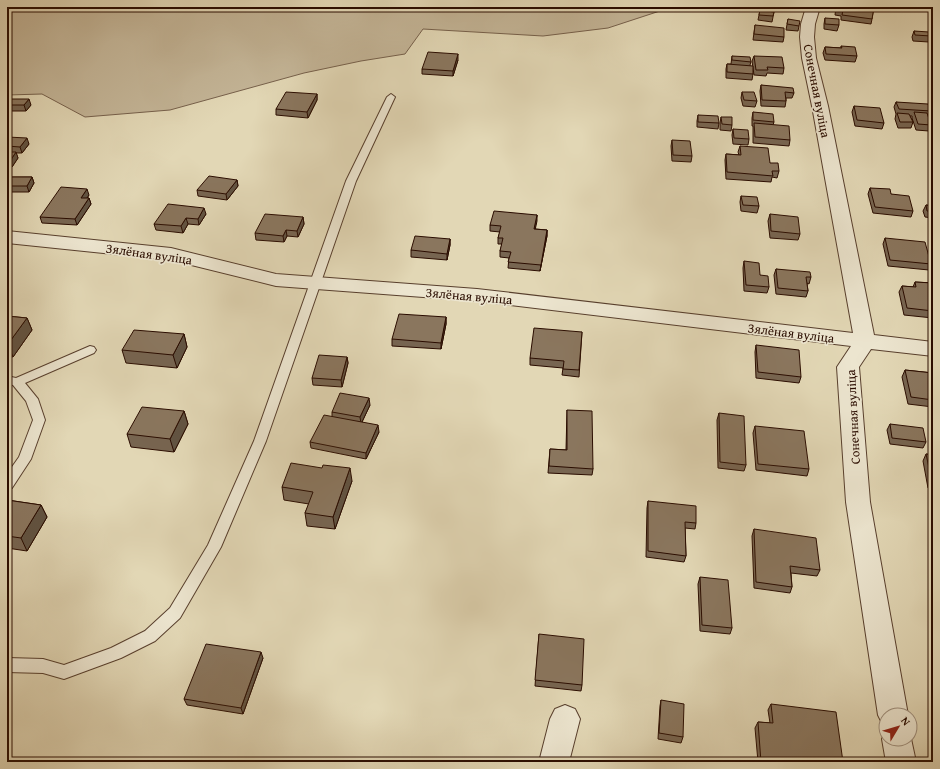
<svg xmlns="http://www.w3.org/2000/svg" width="940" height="769" font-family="'Gentium Book Plus',serif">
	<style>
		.green { fill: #c3b496; stroke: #76604b }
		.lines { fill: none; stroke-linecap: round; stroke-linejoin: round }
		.lane-casing { stroke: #583f2d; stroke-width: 2 }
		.street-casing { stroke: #583f2d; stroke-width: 2 }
		.lane { fill: #ece5cf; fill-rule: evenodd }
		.street { fill: #ece5cf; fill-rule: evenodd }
		.wall { fill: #776551; stroke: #2a0c00 }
		.shaded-wall { fill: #615342; stroke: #2a0c00 }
		.building { fill: #8a765e; stroke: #2a0c00 }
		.labels { text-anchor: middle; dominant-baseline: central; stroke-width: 3.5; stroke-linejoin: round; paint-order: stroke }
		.street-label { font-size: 13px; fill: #2a0c00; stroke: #ece5cf }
	</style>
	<rect width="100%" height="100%" fill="#e2d7b5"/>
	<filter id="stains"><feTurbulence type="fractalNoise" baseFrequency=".005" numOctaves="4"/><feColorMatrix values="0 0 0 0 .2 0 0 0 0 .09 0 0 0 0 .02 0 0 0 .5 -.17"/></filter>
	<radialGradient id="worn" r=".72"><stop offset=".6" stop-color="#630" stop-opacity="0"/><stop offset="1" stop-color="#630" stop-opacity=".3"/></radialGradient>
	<path class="green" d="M11,7H672L608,28L543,36L423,29L405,54L361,61L304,73L170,110L85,117L42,94L7,95V15Z"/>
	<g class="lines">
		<g class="lane-casing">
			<path id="lane" d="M391,94L395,97L356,181L266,441L221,547L180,618L155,641L121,658L64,679L43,673L7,672V658L43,659L64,665L111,648L145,631L170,608L208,545L254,441L346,181L387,97Z
				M90,346L94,347L96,350L94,353L25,383L38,399L45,420L31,459L12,488L7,489V474L19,457L33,420L26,401L13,385L7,384V376L16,378Z"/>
		</g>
		<g class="street-casing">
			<path id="street" d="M806,7H820L815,24L814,37L816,58L828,106L874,335L933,342V356L871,349L859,367L870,502L908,715H886V726L883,725L878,715L846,502L837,367L851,346L477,301L276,286L171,260L7,243V231L171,248L276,274L477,289L853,333L812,106L802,58L800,37L801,24Z
				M565,705L575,709L580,719L569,762H539L550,719L555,709Z
				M886,730V739H910V734L916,762H886L882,739Z"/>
		</g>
		<use href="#lane" class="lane"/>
		<use href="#street" class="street"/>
	</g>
	<path class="wall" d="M836,7H874L872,19L871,24L841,20V16L835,15Z
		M760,10L774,12L772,22L758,20Z
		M825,18L839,25L837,31L824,29V24Z
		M788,19L799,26L798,31L786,30Z
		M755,25L784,37L783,42L753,40Z
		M914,31L931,36L929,42L913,41L912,37Z
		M841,46L857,56L855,62L825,60L823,53L825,47L841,48Z
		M732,56L751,62L750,65L753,74L752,80L726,78V69L727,64H731Z
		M754,56L784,68L783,74L767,73L766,76L754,75L752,61Z
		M458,60L453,76L422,74V69Z
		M761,85L794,93L792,98H786V101L785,107L761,106L760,91Z
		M742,92L757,101L755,107L743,106L741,98Z
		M317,94V100L308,118L276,115V109Z
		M7,99L31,105L26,111H7Z
		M896,102L931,111L929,117H928L931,125L929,131L916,130L912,118V116H910L913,122L911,128H898L895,119L896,114L894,107Z
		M854,106L884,123L882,129L855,126L852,112Z
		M753,112L774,122L773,125L790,140L789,146L753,143V126H752V118Z
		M698,115L719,123L718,129L697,127V121Z
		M721,117L732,125L731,131L720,130V123Z
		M733,129L749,139L748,145L733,144L732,135Z
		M7,137L29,144L22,153H16L18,158L12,167H7Z
		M672,140L692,156L691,162L672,161L671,146Z
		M740,146L770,163L779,171L777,178L772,177L771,182L726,179L725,160L726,154L739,155L738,152Z
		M7,177H32L34,183L29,192H7Z
		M237,180L238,186L227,200L198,196L197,190Z
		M870,188L891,194L913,211L911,217L873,213L868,194Z
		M89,195L87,198H89L91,204L77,225L42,223L40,217Z
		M741,196L759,206L757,213L741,211L740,202Z
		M926,205L933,206V218L925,217L923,211Z
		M206,214L199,225L188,224L183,233L156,230L154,224Z
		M770,214L800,234L798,240L770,238L768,221Z
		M537,215L535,229L547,230V236L540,271L508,268L509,258L500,257V251L502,244H498V238L500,232L490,231V225Z
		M303,217L304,224L298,237L287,236L284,242L256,240L255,233Z
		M885,238L931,264L929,270L888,266L883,244Z
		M450,239V245L447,260L411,257V250Z
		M744,261L760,275L769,287L767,293L744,291L743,268Z
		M776,269L811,277L809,284L807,283L808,291L806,297L776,294L774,275Z
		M915,282L933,283V318L904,315L899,292L902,286L913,287Z
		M7,316L27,318L32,330L13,357L7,356Z
		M446,317V324L441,349L392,346V339Z
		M582,332L579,377L562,375L563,368L530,365V358Z
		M184,334L187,347L177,368L126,363L122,350Z
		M756,345L801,377L799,383L756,378L755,352Z
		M347,357L348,363L342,387L313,385L312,378Z
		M905,370L933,373V407L908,404L902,377Z
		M370,405L362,422L379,432L366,459L311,448L310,442L332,417V412Z
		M567,410L593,469L592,475L548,473L550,449L566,450Z
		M184,411L188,424L174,452L131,447L127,434Z
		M719,413L746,465L744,471L718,468L717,420Z
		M890,424L926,442L923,448L890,444L887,430Z
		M755,426L809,469L807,476L756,470L753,433Z
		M926,454L933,455V489L928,488L923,461Z
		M352,481L335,529L307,526L305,513L309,504L284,500L282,487Z
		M7,500L41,505L47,517L27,551L7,548Z
		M648,501L696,523L695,529L685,528L686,556L684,562L646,557L647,508Z
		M754,529L820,570L817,576L791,573L792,587L790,593L754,588L752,536Z
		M700,577L732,628L730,634L700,631L698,584Z
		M539,634L582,685L581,691L535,686Z
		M263,658L243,714L187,705L184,699Z
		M661,700L683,737L681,743L658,739L660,706Z
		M771,704L843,762H758L755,728L758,722L770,723L768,710Z"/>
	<path class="shaded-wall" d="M458,54V60L453,76V71Z
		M317,94V100L308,118L307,112Z
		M29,99L31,105L26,111L24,105Z
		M27,138L29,144L22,153L20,147Z
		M16,152L18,158L12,167L10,161Z
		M32,177L34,183L29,192L27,186Z
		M237,180L238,186L227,200L226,194Z
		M87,189L89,195L83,204L81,198Z
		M89,198L91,204L77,225L75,219Z
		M204,208L206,214L199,225L198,219Z
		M537,215V221L534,235V229Z
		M303,217L304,224L298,237L297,231Z
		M186,218L188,224L183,233L181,226Z
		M286,230L287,236L284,242L283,236Z
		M547,230V236L540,271L541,265Z
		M450,239V245L447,260V254Z
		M446,317V324L441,349V343Z
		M27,318L32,330L13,357L8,344Z
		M184,334L187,347L177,368L173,355Z
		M347,357L348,363L342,387L341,380Z
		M369,398L370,405L361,424L360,417Z
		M184,411L188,424L174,452L170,439Z
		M378,425L379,432L366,459V453Z
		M350,468L352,481L335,529L333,517Z
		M41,505L47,517L27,551L21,538Z
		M261,652L263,658L243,714L241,708Z"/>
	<path class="building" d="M836,7H874L872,19L842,15L843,10L836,9Z
		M760,10L774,12L773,16L759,15Z
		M825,18L839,19V25L825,24Z
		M788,19L800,21L799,26L787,24Z
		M755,25L784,28V37L754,34Z
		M914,31L929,32L931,36L915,35Z
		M841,46L855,47L857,56L826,54L825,47L842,48Z
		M428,52L458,54L453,71L422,69Z
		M732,56L750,57L751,62L732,60Z
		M754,56L782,57L784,68L767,67L768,70H756Z
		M727,64L753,66V74L727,72Z
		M761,85L793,88L794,93L785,92L786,101L762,100Z
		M286,92L317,94L307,112L276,109Z
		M742,92H754L757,101L744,100Z
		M7,99H29L24,105H7Z
		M896,102L928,104L931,111L899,109Z
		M854,106L880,108L884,123L857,120Z
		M753,112L773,114L774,122L753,120Z
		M914,112L927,113L931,125L918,124Z
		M897,113L909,114L913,122H900Z
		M698,115L718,116L719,123L698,122Z
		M721,117H732V125L722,124Z
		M754,123L789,126L790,140L755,137Z
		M733,129L748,130L749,139L734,138Z
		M7,137L27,138L20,147L7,146Z
		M672,140L690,141L692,156L673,155Z
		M740,146L768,148L770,163H778L779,171H772L773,176L727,172L726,154L741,155Z
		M7,152H16L10,161H7Z
		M209,176L237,180L226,194L197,190Z
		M7,177H32L27,186H7Z
		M61,187L87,189L81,198H89L75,219L40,217Z
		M870,188L890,189L891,194L909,196L913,211L875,207Z
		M741,196L757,197L759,206L743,205Z
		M168,204L204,208L198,219L186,218L181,226L154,224Z
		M926,205L933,206V211H927Z
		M494,211L537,215L534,229L547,230L541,265L508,262L511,252L500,251L503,238H498L501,226L490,225Z
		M265,214L303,217L297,231L286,230L283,236L255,233Z
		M770,214L798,217L800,234L771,231Z
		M415,236L450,239L447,254L411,250Z
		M885,238L925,242L931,264L890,260Z
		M744,261L759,263L760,275L768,276L769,287L746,285Z
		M776,269L810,272L811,277H806L808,291L778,288Z
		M915,282L933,283V311L907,308L902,286L916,287Z
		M399,314L446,317L441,343L392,339Z
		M7,316L27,318L8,344H7Z
		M534,328L582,332L579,370L563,369L564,361L530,358Z
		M134,330L184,334L173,355L122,350Z
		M756,345L799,350L801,377L758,372Z
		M319,355L347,357L341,380L312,378Z
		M905,370L933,373V400L911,397Z
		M340,393L369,398L360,417L332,412Z
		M142,407L184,411L170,439L127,434Z
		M567,410L592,411L593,469L549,466L550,449L567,450Z
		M719,413L744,416L746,465L720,462Z
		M324,415L378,425L366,453L310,442Z
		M890,424L923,428L926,442L892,438Z
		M755,426L804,431L809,469L758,464Z
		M926,454L933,455V482H932Z
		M291,463L322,468L323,465L350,468L333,517L305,513L313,492L282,487Z
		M7,500L41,505L21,538L7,536Z
		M648,501L696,506V523L685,522L686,556L648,551Z
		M754,529L816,538L820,570L790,566L792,587L756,582Z
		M700,577L728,580L732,628L702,625Z
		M539,634L584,639L582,685L535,680Z
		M206,644L261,652L241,708L184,699Z
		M661,700L684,704L683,737L659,733Z
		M771,704L836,712L843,762H831L813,760V762H761L758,722L773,723Z
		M643,759L666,762H643Z"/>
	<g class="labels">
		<g class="street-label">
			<text transform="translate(817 91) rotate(79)">Сонечная вуліца</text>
			<text transform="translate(149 254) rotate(8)">Зялёная вуліца</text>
			<text transform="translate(469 296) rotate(5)">Зялёная вуліца</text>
			<text transform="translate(791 333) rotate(7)">Зялёная вуліца</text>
			<text transform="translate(853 417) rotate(-93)">Сонечная вуліца</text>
		</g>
	</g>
	<rect width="940" height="769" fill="none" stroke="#e2d7b5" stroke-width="24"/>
	<rect x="8" y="8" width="924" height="753" fill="none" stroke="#2a0c00" stroke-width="2"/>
	<rect x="12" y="12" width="916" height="745" fill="none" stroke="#2a0c00"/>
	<g transform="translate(898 727) rotate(52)"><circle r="19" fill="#ece5cf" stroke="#9e8e7c"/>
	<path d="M0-3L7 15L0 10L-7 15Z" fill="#8f2418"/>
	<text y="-6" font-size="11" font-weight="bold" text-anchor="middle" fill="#2a0c00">N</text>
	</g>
	<rect width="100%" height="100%" filter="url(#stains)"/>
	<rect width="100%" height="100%" fill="url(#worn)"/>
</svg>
